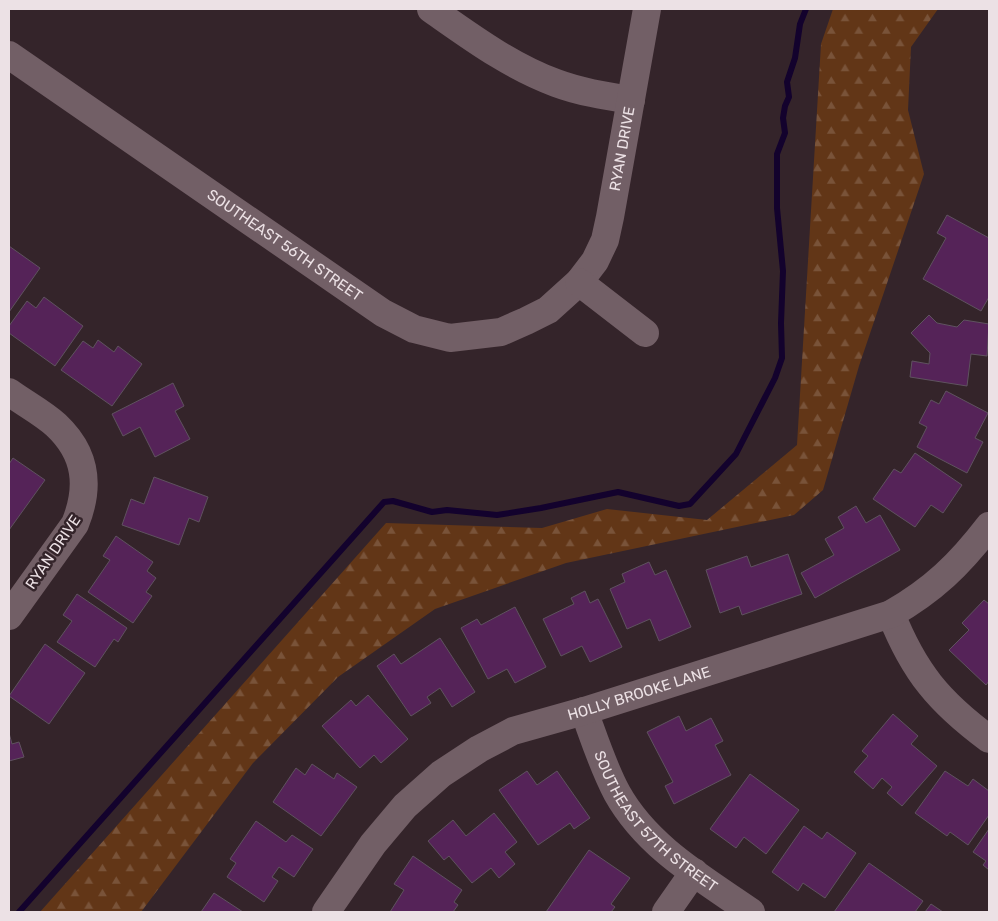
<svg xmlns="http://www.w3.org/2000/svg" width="998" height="921" font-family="Rubik,sans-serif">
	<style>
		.forest { fill: url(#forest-firs) }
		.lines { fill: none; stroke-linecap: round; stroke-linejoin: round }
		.stream { stroke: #13022d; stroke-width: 6 }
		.building { fill: #552358; stroke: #5f525f }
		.minor { stroke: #725f66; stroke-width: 28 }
		.labels { text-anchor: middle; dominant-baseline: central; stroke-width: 5; stroke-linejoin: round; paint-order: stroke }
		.street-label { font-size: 15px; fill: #ece1e5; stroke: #34242a }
	</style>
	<defs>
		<pattern id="forest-firs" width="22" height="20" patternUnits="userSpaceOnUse" patternTransform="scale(1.25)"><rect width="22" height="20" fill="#623617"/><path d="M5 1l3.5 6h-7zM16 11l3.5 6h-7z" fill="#795339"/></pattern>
	</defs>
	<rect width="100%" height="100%" fill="#34242a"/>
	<path class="forest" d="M833,9H938L911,47L908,110L924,174L859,366L823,490L794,515L566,563L435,609L338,677L253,763L141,912H40L386,523L542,528L607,509L707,520L797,445L821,44Z"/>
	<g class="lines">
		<path class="stream" d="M19,912L384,502L393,501L432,512L447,510L497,515L541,508L618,492L679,506L690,504L736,454L775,378L782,358L781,323L783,271L777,208V154L785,133L783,118L785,106L789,97L787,82L795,58L800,24L806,9"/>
	</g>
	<path class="building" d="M947,215L989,238V297L981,311L923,279L946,238L937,233Z
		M9,246L40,268L9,312Z
		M44,297L83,326L55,366L9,333V326L27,301L36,308Z
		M929,315L937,323L957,327L964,320L989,324L987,356L971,354L967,386L910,377L912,361L929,364L930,353L911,333Z
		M98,340L114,352L118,346L142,364L112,406L61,370L83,341L93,348Z
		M173,383L184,406L175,411L190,439L155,457L140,427L123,436L112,414Z
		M946,391L988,413L975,438L983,442L967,473L917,447L927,427L919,423L931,400L939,404Z
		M915,453L962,485L943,513L931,505L915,527L873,499L894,469L901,473Z
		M13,458L45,480L9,530V464Z
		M154,477L208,497L199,522L189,518L179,545L122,525L131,499L144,504Z
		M856,506L866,523L880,515L900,550L815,598L801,573L834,555L825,539L844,528L838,517Z
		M116,536L153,562L147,571L156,578L146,592L152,596L133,623L88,592L110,560L103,556Z
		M788,554L802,594L742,615L739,606L720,613L706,570L747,556L751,567Z
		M649,562L655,575L666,570L691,627L659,641L650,619L627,629L610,589L625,582L622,574Z
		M585,591L590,603L598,599L622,647L590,662L582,646L561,656L543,619L574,604L571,598Z
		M77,594L127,628L118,642L114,639L95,667L57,642L72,621L63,615Z
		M984,600L989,604V681L986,685L949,650L969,630L962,623Z
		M515,607L546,667L515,683L507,669L488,679L461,628L477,619L481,625Z
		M440,638L475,692L452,707L440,688L427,697L431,703L411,716L377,666L394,654L401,664Z
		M45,644L85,673L49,724L9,696Z
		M368,695L408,739L381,763L374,755L360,768L322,726L351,700L356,706Z
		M893,714L918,736L911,744L937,766L902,806L887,793L892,787L882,778L873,789L854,772L868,756L862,751Z
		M679,716L686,731L711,718L723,741L715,745L731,775L674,804L665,786L673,782L647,732Z
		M9,733L12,744L19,742L24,757L9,761Z
		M312,764L334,779L337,773L357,787L321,836L273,802L296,768L305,775Z
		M527,771L537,785L557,771L590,818L574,829L570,823L538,845L499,790Z
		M945,771L968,786L973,779L989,791V815L968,845L950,832L947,836L915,813Z
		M750,774L799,810L766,854L744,837L736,848L710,829Z
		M494,813L517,842L505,852L515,864L499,878L491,868L472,883L449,856L444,860L428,841L453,820L466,836Z
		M256,821L286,842L292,835L313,849L294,877L279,867L272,877L278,881L264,902L227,877L236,863L230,859Z
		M804,826L822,839L827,832L856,853L825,898L803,883L798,891L772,872Z
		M989,829V870L983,865L986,861L973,852Z
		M589,850L630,878L611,904L615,907L611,912H546Z
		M413,856L462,890L454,902L458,905L453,912H390L404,890L394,884Z
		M869,863L923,901L915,912H834Z
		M214,893L243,912H201Z
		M931,904L943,912H925Z"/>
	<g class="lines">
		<g class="minor">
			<path d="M431,9C471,37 510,66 556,83C580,92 606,96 631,100"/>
			<path id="s1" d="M9,55L383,313L414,329L450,338L501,332L526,321L548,310L579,282L595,261L605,240L610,217L647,9"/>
			<path d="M579,282L645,333"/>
			<path d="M9,392C24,403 43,413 56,425C87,454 90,487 75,524L9,616"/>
			<path d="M891,614C914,672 939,702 989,739"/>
			<path id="s2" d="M584,711C594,738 603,767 617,793C647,847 702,878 751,912"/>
			<path id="s3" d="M326,912L373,844L405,806L441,774L479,749L513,731L584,711L891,614C933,590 959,565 989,526"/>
			<path d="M666,912L694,872"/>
		</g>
	</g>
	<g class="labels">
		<g class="street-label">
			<text stroke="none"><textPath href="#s1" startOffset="814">RYAN DRIVE</textPath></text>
			<text stroke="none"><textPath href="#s1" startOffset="335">SOUTHEAST 56TH STREET</textPath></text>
			<text transform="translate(53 552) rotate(-56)">RYAN DRIVE</text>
			<text stroke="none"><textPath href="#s3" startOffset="396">HOLLY BROOKE LANE</textPath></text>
			<text stroke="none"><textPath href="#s2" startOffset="135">SOUTHEAST 57TH STREET</textPath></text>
		</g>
	</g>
	<rect width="998" height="921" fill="none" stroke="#ece1e5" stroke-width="20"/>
</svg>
